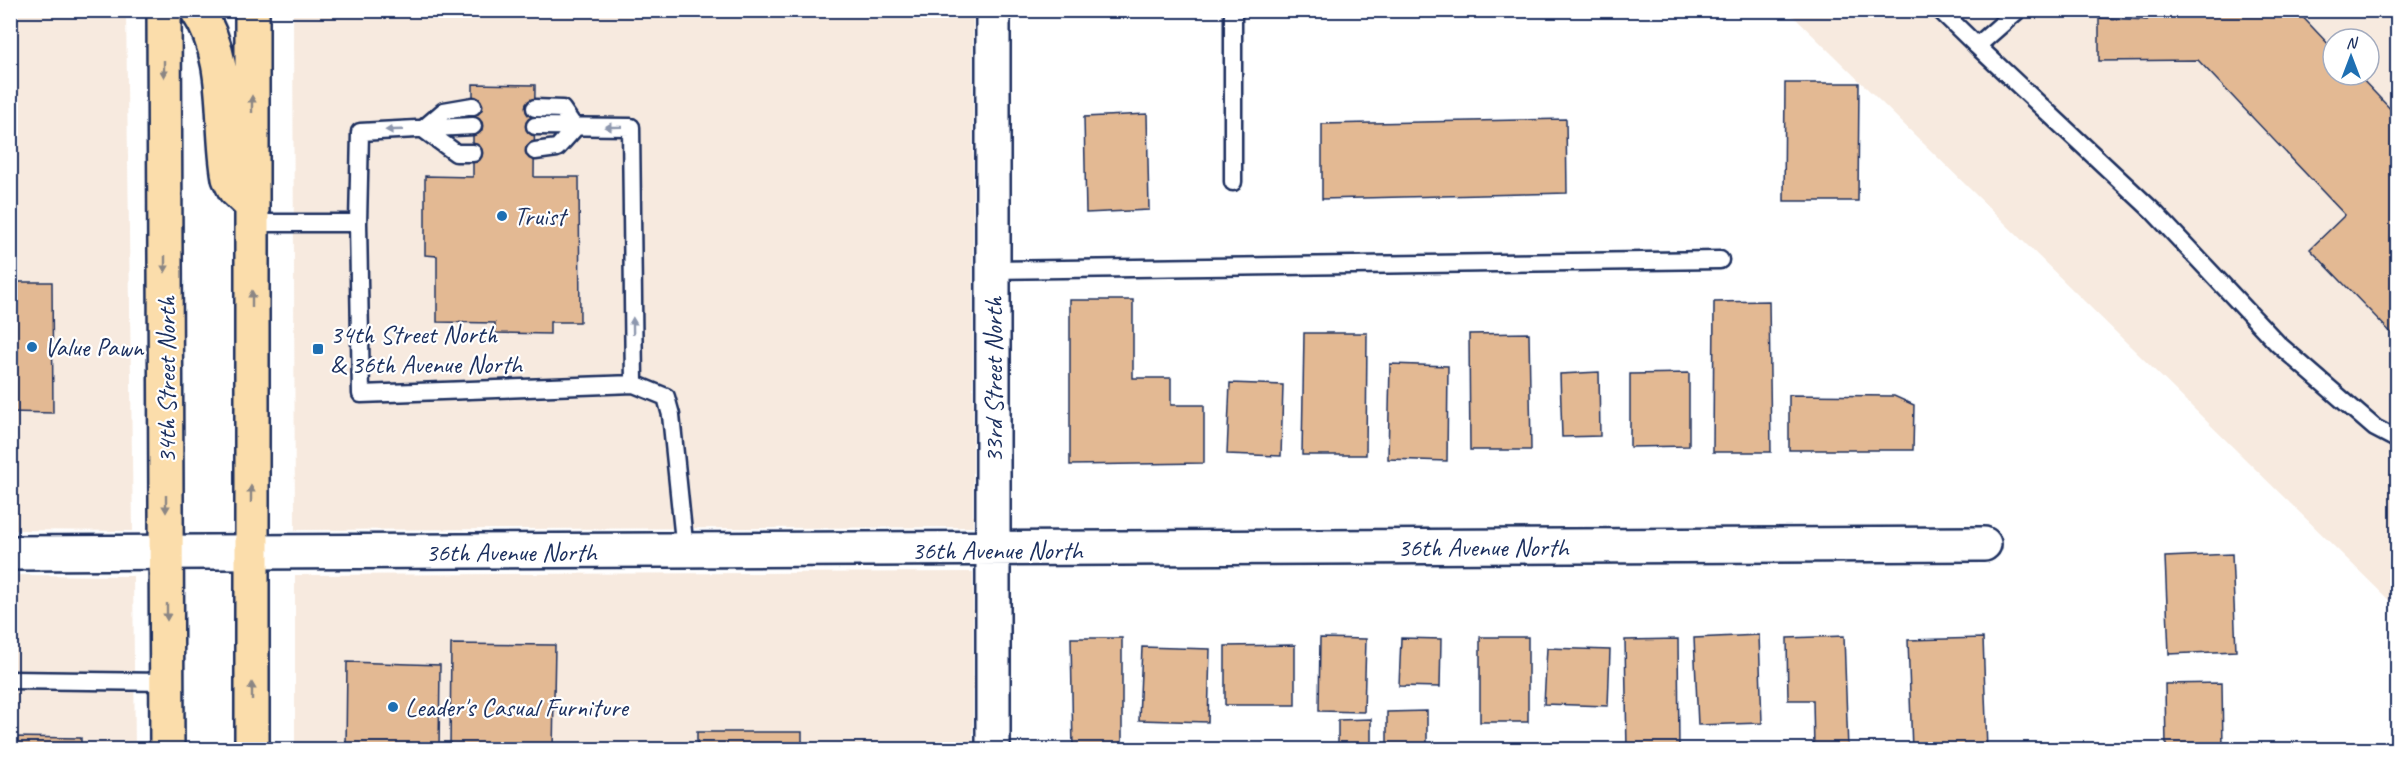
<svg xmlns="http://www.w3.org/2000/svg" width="2408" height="760" font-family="Caveat,sans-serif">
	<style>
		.built { fill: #f7eadf; fill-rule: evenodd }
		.building { fill: #e3b993; stroke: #1b2f5e; stroke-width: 1.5 }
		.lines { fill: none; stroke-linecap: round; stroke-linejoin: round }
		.lane-casing { stroke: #1b2f5e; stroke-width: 21 }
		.street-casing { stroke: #1b2f5e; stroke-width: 38 }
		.highway-casing { stroke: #1b2f5e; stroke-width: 38 }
		.lane { stroke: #fff; stroke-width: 16 }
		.street { stroke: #fff; stroke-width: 33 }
		.highway { stroke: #fbddab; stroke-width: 33 }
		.oneway { fill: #8b8684 }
		.oneway2 { fill: #8d97ae }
		.poi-dot { fill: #1f6fb2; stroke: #fff; stroke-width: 2 }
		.labels { text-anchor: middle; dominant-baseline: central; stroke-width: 4.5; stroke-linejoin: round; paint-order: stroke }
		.poi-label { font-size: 26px; fill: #1b2f5e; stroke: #fff; text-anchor: start }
		.street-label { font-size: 26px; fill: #1b2f5e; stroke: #fff }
	</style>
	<rect width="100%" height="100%" fill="#fff"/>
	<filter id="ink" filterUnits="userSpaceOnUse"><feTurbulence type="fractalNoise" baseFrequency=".0167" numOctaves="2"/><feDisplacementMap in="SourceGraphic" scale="12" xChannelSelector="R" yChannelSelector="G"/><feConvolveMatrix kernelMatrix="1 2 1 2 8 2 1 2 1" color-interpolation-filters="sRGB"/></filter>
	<g filter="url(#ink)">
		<path class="built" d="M11,11H126L133,531L11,530Z
			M293,11H973V527L295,530Z
			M1788,11H2397V608L1969,188ZM2333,39H2369V75H2333Z
			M973,572V749H295V575Z
			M11,575L133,576L135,749L11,750Z"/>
		<path class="building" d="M2141,10H2296L2333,49V75H2358L2398,117V340L2310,249L2345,215L2198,60L2099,61V18L2147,20Z
			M1785,83H1859L1858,201H1784Z
			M473,84L535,85L534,177H579L580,322H550V334L495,333V323L437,322V256L425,255V176L473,177Z
			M1147,114L1149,210L1086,213L1084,117Z
			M1566,119L1567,193L1322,199V124Z
			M10,282H52L53,413L10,412Z
			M1070,300H1133V378H1171V405H1204V463L1070,465Z
			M1769,301L1771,452H1713L1714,302Z
			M1304,333H1367L1366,455H1302Z
			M1529,333L1531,450H1470L1469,334Z
			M1390,364L1448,366L1447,461L1388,459Z
			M1599,372L1600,436L1562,437L1560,374Z
			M1689,373V446L1630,447V374Z
			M1230,383L1283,385L1281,456L1227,454Z
			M1789,395L1894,396L1914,405L1913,450H1789Z
			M2232,554L2236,651L2169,654L2165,557Z
			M1759,635L1762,723L1698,725L1694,638Z
			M1844,636L1848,750H1814L1813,700H1788L1787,638Z
			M1480,637H1528V722H1480Z
			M1071,638H1122V750H1073Z
			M1320,638L1366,639L1364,712L1319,711Z
			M1401,638L1441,639L1440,687L1399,686Z
			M1983,638L1987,750H1912L1908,640Z
			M1678,639L1679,750H1627L1625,640Z
			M451,644L555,645L553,750H450Z
			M1295,645V705H1225V646Z
			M1142,647L1210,649L1208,722L1139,720Z
			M1547,648L1610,650L1608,706L1544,704Z
			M347,662L440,665L439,750H346Z
			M2222,683L2223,750H2166L2165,684Z
			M1427,711V750H1387V712Z
			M1371,719V750H1338V720Z
			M697,732H802V750H697Z
			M10,737L81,738V750H10Z"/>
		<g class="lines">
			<g class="lane-casing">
				<path id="lane" d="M1233,10V182
					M1940,10L1977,46L2018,10
					M1977,46L2154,212L2278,344L2375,428L2398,440
					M473,106L444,111L423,129L456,153H473
					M473,126L360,132L358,223L361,394L634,384L666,397L671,415L685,551
					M535,126L631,127L634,384
					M535,151L557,148L575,128L562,109L535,108
					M252,223H358
					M993,270L1720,260
					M10,680L167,682"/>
			</g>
			<g class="street-casing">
				<path id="street" d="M993,10V750
					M10,553L1984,544"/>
			</g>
			<g class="highway-casing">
				<path id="highway" d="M164,10L167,750
					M197,10C231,60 219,122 229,178L235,190L252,206
					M252,750V10"/>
			</g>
			<use href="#lane" class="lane"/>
			<use href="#street" class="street"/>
			<use href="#highway" class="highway"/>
		</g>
		<defs><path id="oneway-solid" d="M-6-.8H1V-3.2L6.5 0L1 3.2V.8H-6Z" transform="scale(1.5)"/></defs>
		<g class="oneway">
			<use href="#oneway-solid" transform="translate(164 69) rotate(90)"/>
			<use href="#oneway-solid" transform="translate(252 104) rotate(-90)"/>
			<use href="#oneway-solid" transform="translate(165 264) rotate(90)"/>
			<use href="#oneway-solid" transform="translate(252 299) rotate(-90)"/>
			<use href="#oneway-solid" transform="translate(251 494) rotate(-90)"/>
			<use href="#oneway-solid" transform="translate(166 504) rotate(90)"/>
			<use href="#oneway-solid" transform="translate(167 612) rotate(90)"/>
			<use href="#oneway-solid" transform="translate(252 691) rotate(-90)"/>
		</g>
		<g class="oneway2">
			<use href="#oneway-solid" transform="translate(613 127) rotate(179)"/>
			<use href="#oneway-solid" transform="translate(394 130) rotate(178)"/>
			<use href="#oneway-solid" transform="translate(633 326) rotate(-91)"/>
		</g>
	</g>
	<g class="poi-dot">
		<circle cx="502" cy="216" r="6"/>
		<circle cx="32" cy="347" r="6"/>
		<rect x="312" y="343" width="12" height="12" rx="3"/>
		<circle cx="393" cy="707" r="6"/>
	</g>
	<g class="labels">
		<g class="poi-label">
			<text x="514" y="216">Truist</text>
			<text x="330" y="334">34th Street North<tspan x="330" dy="30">&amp; 36th Avenue North</tspan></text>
			<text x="44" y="347">Value Pawn</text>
			<text x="405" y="707">Leader's Casual Furniture</text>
		</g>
		<g class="street-label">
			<text transform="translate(166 380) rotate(-90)">34th Street North</text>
			<text transform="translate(993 380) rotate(-90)">33rd Street North</text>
			<text x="1483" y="547">36th Avenue North</text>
			<text x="997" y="550">36th Avenue North</text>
			<text x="511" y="552">36th Avenue North</text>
		</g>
	</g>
	<rect width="2408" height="760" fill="none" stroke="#fff" stroke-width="36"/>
	<rect x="18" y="18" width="2372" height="724" fill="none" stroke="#1b2f5e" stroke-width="2" filter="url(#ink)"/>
	<g transform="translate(2351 57)"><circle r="28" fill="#ffffff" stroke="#a4acbf" stroke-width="1.5"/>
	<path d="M0-4.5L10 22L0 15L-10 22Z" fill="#1f6fb2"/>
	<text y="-9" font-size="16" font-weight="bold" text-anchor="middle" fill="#1b2f5e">N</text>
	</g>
</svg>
